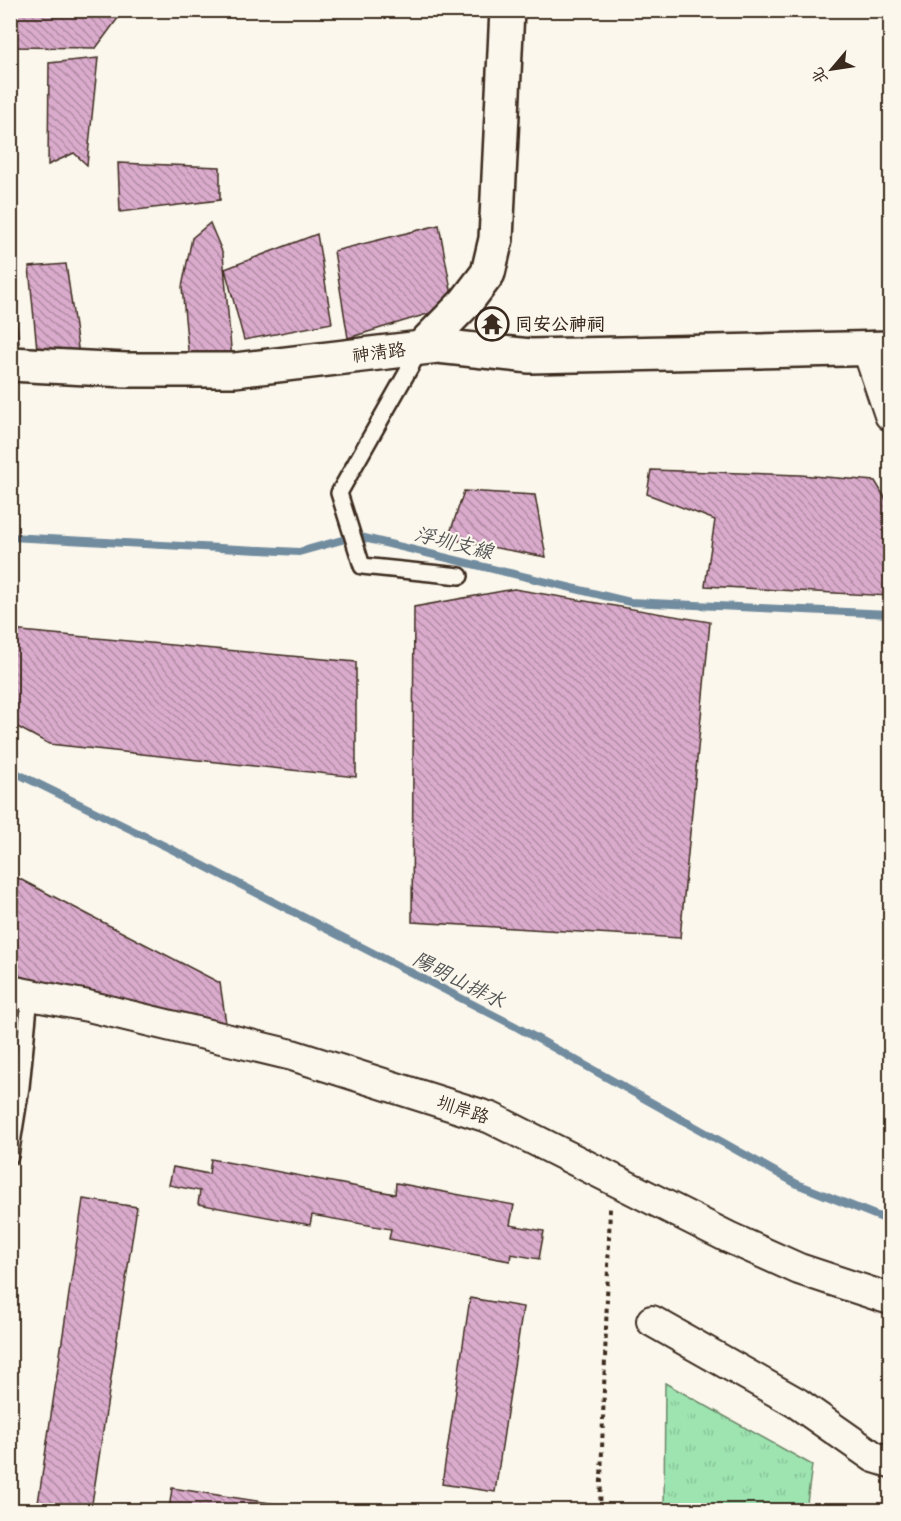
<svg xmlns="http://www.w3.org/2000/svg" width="901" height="1521" font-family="'Comic Neue','LXGW WenKai TC',sans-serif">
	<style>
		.grass { fill: url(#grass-tufts); stroke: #6c8768; stroke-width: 1.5 }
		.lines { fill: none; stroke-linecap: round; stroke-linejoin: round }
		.stream { stroke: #728c9f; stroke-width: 8 }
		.building { fill: url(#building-back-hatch); stroke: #3b2a1e; stroke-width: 1.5 }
		.service-casing { stroke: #3b2a1e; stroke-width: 20 }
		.minor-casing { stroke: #3b2a1e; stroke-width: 34 }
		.tertiary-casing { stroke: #3b2a1e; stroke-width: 38 }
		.path { stroke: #3b2a1e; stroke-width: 4; stroke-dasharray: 4.5 4.5; stroke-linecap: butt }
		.service { stroke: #fbf7ec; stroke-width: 15 }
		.minor { stroke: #fbf7ec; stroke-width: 30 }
		.tertiary { stroke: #fbf7ec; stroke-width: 33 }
		.labels { text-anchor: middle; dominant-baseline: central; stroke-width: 4.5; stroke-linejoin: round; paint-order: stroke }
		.poi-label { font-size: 18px; font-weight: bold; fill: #3b2a1e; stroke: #fbf7ec; text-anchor: start }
		.street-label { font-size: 18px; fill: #3b2a1e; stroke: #fbf7ec }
		.water-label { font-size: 20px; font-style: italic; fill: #525354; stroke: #fbf7ec }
	</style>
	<defs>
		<pattern id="grass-tufts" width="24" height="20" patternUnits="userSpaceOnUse" patternTransform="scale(1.5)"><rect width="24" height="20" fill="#9de4b1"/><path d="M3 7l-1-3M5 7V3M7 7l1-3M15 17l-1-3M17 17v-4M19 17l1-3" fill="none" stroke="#88c498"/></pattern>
		<pattern id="building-back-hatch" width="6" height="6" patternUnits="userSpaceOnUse" patternTransform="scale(1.5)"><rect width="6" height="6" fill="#daabcc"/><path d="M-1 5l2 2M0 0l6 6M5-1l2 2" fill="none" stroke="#b28ba5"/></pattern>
	</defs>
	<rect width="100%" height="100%" fill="#fbf7ec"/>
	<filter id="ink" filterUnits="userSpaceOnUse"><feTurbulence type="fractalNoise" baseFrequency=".0167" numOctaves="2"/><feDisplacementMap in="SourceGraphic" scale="12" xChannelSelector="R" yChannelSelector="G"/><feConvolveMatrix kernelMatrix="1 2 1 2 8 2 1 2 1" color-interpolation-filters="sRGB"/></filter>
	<g filter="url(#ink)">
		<path class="grass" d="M665,1383L812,1465L806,1510H664Z"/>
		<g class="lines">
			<path class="stream" d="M10,537L299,552L356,536L630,602L890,614
				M10,770L173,850L513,1025L797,1184L890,1221"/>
		</g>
		<path class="building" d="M10,10H124L96,48L10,47Z
			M98,58L87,165L74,153L48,165L49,63Z
			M118,163L220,167V200L120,212Z
			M210,223L223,254L232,360L190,370L182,287L192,238Z
			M439,225L454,306L348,338L334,251Z
			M317,234L332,323L244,340L225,269Z
			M66,264L80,362L38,360L29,267Z
			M13,288L19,343L10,342V289Z
			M651,470L800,475L875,481L890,506V596L705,586L715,520L647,494Z
			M464,491L535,495L546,557L448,539Z
			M514,589L710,622L680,938L412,922L414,607Z
			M10,630L356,662V777L49,744L10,723Z
			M10,874L220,983L227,1030L10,984Z
			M211,1159L395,1194L396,1183L514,1205L510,1225L544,1231L539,1259L511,1254L510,1261L389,1239L391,1229L312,1215L310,1225L198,1204L200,1191L169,1185L173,1167L209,1174Z
			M83,1199L137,1207L91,1510H37Z
			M470,1298L523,1307L495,1492L442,1484Z
			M172,1488L316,1510H169Z"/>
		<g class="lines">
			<g class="service-casing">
				<path id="service" d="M421,348L339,493L362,566L460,576
					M10,1156L21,1087L30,996"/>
			</g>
			<g class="minor-casing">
				<path id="minor" d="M868,350L890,415
					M10,991L88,1006L292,1055L491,1118L728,1237L799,1269L890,1299
					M652,1321L797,1403L874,1457L890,1462"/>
			</g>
			<g class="tertiary-casing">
				<path id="tertiary" d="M421,348L466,302L488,273L496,239L507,10
					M10,364L126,370H235L438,346L530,356L890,348"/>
			</g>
			<path class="path" d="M600,1510L610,1207"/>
			<use href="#service" class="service"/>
			<use href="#minor" class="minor"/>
			<use href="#tertiary" class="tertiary"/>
		</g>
	</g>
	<defs>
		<g id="temple-ring" transform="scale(1.725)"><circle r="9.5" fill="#fbf7ec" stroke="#3b2a1e" stroke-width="1.5"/><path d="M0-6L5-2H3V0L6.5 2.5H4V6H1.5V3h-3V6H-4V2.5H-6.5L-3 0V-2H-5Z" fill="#3b2a1e"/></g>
	</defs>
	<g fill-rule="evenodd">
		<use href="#temple-ring" x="492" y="324"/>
	</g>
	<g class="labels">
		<g class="poi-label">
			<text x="515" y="324">同安公神祠</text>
		</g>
		<g class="street-label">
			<text transform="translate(379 353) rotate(-7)">神清路</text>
			<text transform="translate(463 1110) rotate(18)">圳岸路</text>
		</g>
		<g class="water-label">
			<text transform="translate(454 543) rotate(14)">浮圳支線</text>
			<text transform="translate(459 980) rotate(27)">陽明山排水</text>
		</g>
	</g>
	<rect width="901" height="1521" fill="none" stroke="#fbf7ec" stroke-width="36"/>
	<rect x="18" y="18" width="865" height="1485" fill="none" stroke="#3b2a1e" stroke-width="2" filter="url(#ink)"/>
	<g transform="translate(832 69) rotate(241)" stroke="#fbf7ec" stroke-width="4.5" paint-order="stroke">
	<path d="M0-4.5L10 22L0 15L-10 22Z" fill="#3b2a1e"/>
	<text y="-9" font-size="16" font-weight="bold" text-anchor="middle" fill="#3b2a1e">北</text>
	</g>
</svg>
